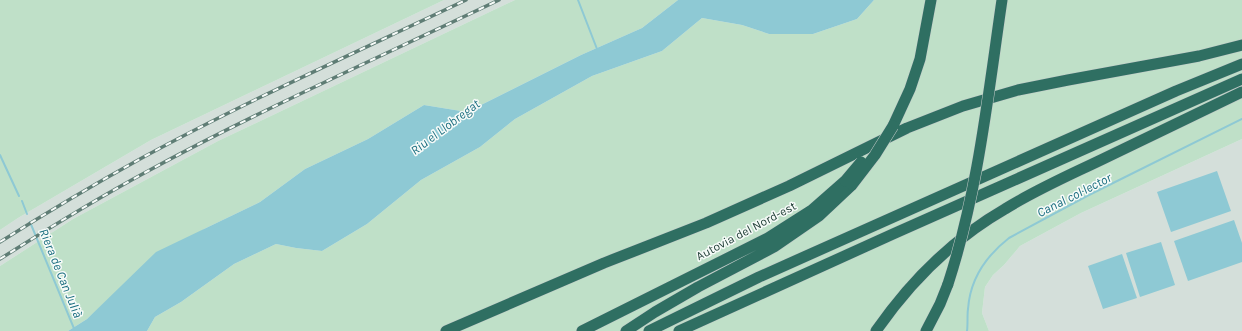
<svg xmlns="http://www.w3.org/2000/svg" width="1242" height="331" font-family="Karla,sans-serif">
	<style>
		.built { fill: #d4dfda }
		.green { fill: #bfe0c8 }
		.water { fill: #8ec9d4 }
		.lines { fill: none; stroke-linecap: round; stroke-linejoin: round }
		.stream { stroke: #8ec9d4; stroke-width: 2 }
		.highway-casing { stroke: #c2cac8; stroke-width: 12 }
		.highway { stroke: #2f6f62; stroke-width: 11 }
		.rail-casing { stroke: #5f7d75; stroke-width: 3.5 }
		.rail { stroke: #f7fbf9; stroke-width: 2; stroke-dasharray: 6; stroke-linecap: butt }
		.highway-bridge-casing { stroke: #c2cac8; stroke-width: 12; stroke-linecap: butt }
		.highway-bridge { stroke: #2f6f62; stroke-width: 11 }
		.labels { text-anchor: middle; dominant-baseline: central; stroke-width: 3; stroke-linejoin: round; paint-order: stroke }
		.street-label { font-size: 12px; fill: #24423a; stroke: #f7fbf9 }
		.water-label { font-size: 13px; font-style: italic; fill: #1c6f80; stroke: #f7fbf9 }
	</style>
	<rect width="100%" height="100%" fill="#e6efeb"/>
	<path class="built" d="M444,0H515L218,141L73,219L0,266V230L18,218L151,140Z
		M1242,139V331H989L982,313L985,287L993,275L1004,265L1020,246L1081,213Z"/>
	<path class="green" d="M0,0H444L151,140L18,218L0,230Z
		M515,0H678L642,28L581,55L467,112L424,105L368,139L305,169L260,202L204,229L121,288L87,319L68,331H0V266L73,219L218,141Z
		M874,0H1242V139L1081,213L1020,246L1004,265L993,275L985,287L982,313L989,331H147L155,317L181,302L234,264L276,244L296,248L322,251L367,224L421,180L480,147L515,119L592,76L662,51L702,18L742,25L769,34H813L857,19Z"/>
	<path class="water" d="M678,0H874L857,19L813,34H769L742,25L702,18L662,51L592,76L515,119L480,147L421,180L367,224L322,251L296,248L276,244L234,264L181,302L155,317L147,331H68L87,319L156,252L260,202L305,169L368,139L424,105L467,112L581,55L642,28Z
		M1217,171L1231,211L1171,232L1157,192Z
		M1234,220L1242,243V262L1188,281L1174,241Z
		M1161,242L1175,285L1140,297L1126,253Z
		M1122,254L1137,298L1103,309L1088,266Z"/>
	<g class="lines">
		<path class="stream" d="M578,0L597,49
			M0,155L19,196
			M22,201L27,214
			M30,222L75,331
			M967,331C968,324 967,316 968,309C970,280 986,256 1009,238L1087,196L1242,119"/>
		<g class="highway-casing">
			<path id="highway" d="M893,126L910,89L920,59L931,0
				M446,331L604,263L706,223L789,186L907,128L963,106L1018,90L1068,80L1199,56L1242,45
				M582,331L768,238L812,210L845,181
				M626,331L655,312L698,287L774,247L819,216L852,185
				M649,331L759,277L1176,91L1242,64
				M679,331L893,234L1242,79
				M876,331C910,282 953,239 1005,209C1037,189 1072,174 1105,158C1151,136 1196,114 1242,92
				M926,331L940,304L948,284"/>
		</g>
		<use href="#highway" class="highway"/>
		<g class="rail-casing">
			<path id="rail" d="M0,242C46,213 93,185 140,159C246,101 357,52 466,0
				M0,259C49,228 98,198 148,171C262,109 382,56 499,0"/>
		</g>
		<use href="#rail" class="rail"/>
		<g class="highway-bridge-casing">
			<path id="highway-bridge" d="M845,181L861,162
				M852,185L875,155L893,126
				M948,284C978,192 988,95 1002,0"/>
		</g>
		<use href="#highway-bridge" class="highway-bridge"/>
	</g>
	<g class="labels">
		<g class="street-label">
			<text transform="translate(746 231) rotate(-28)">Autovia del Nord-est</text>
		</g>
		<g class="water-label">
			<text transform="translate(445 127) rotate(-37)">Riu el Llobregat</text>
			<text transform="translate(1074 195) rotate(-27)">Canal col·lector</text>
			<text transform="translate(61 273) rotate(68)">Riera de Can Julià</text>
		</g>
	</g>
</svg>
